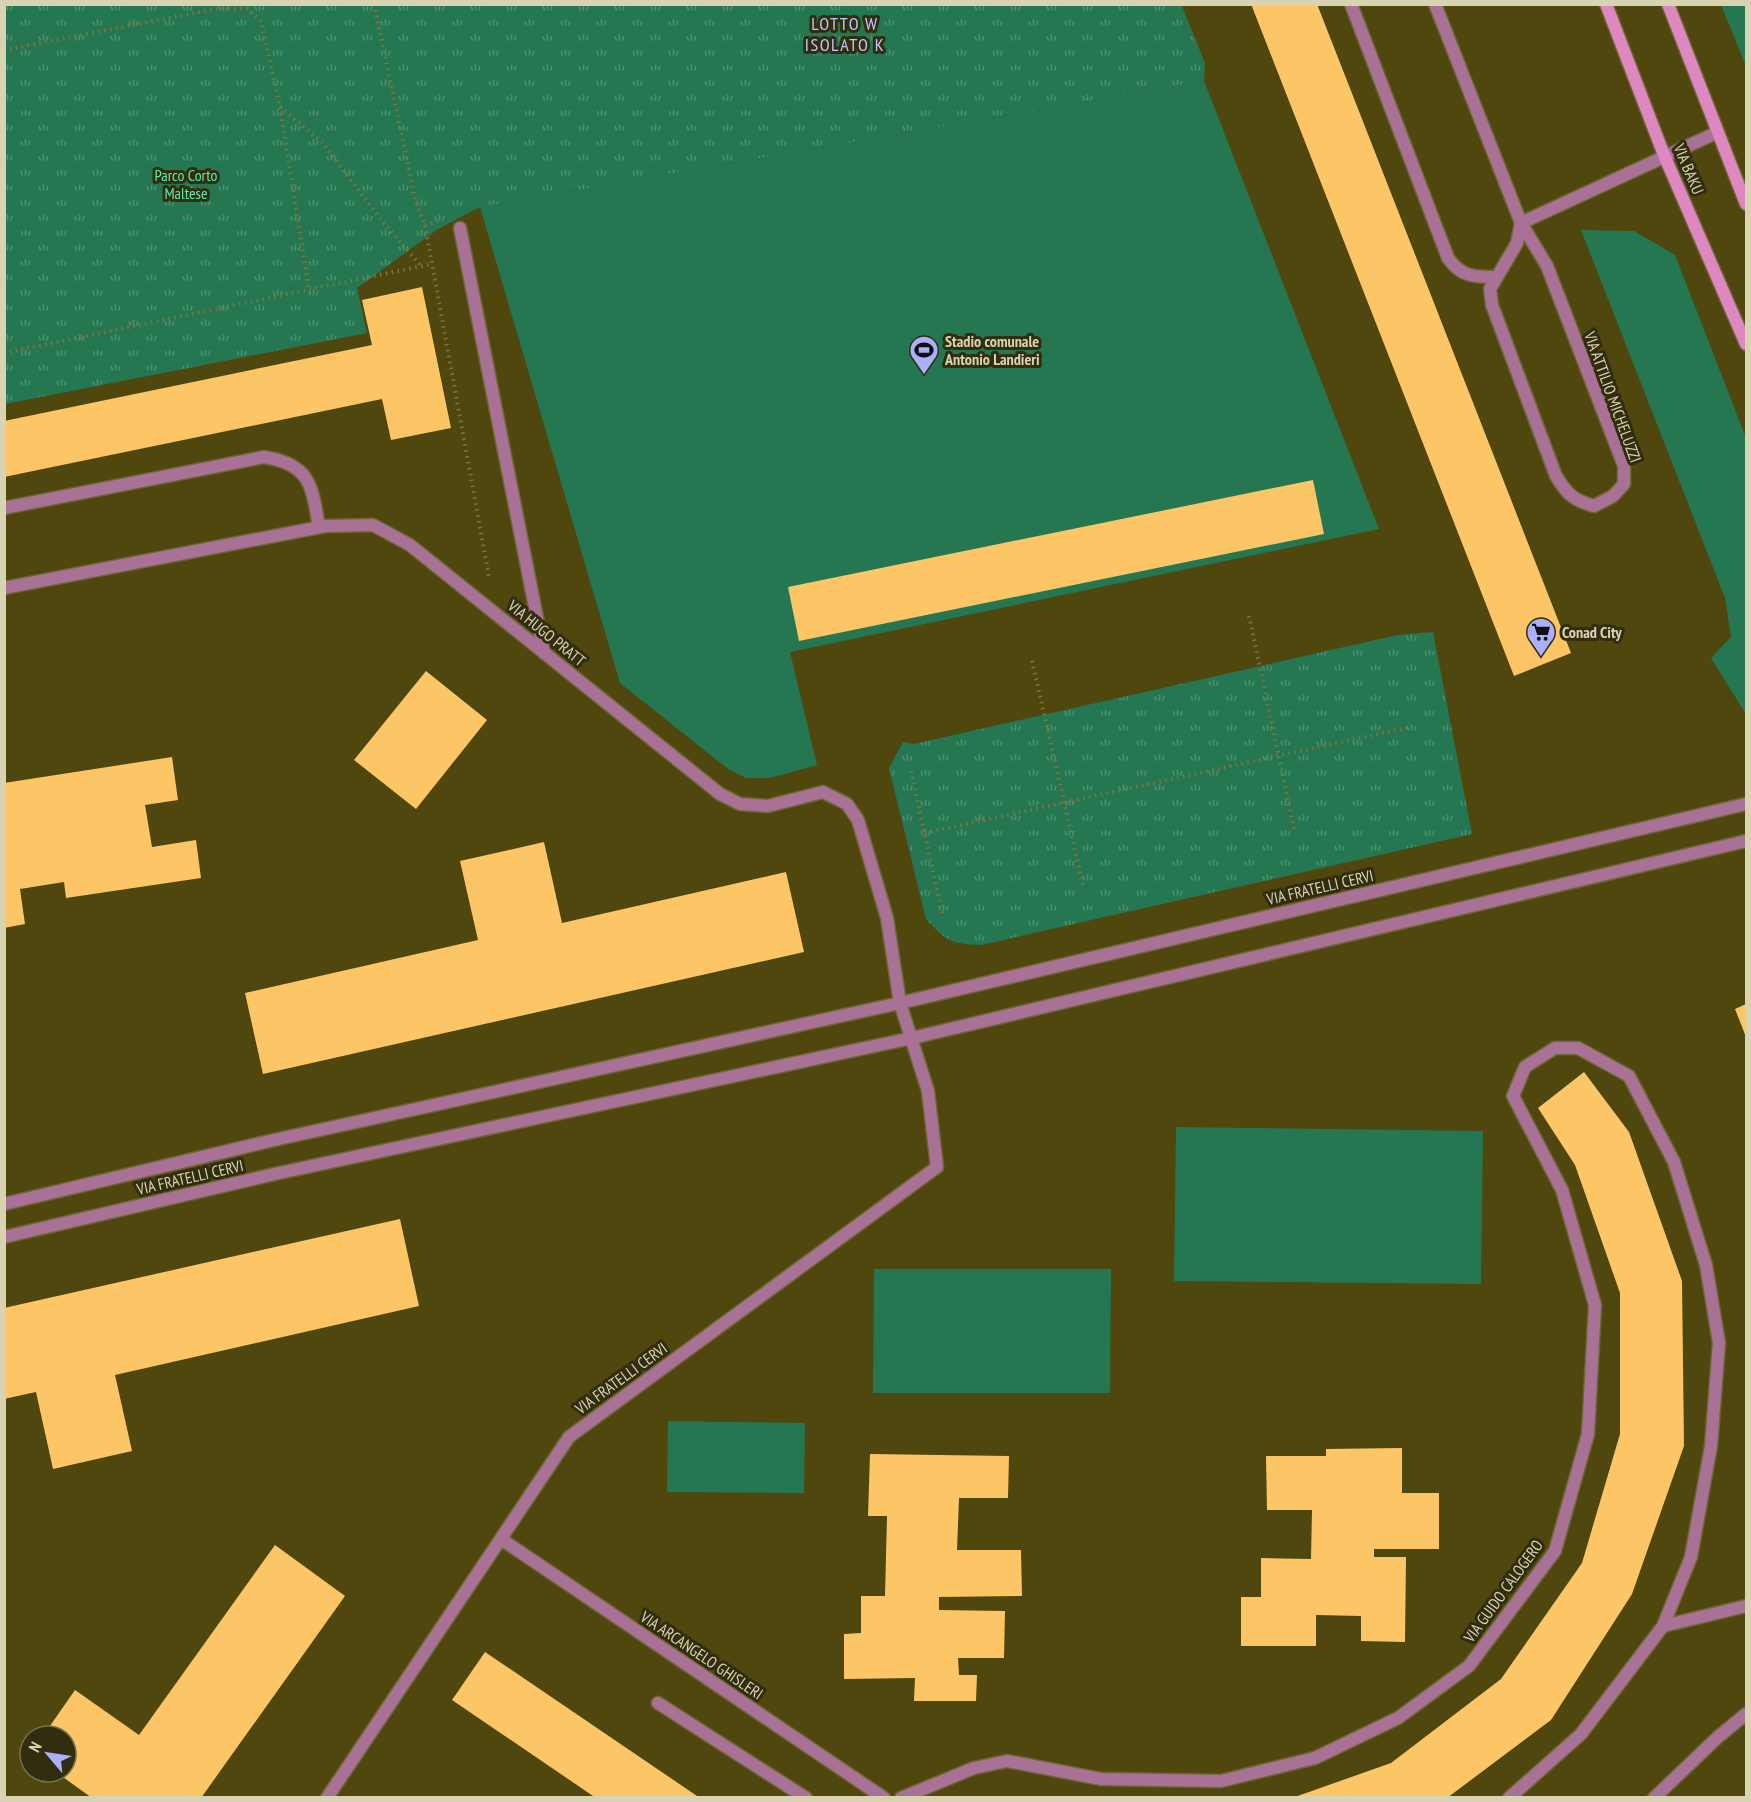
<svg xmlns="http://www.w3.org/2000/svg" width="1751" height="1802" font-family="'PT Sans Narrow',sans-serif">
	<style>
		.grass { fill: #257752 }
		.park { fill: url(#park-tufts) }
		.building { fill: #fcc667 }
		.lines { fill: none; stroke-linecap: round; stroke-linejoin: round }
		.lane-casing { stroke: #6d6632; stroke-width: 15 }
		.street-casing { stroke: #6d6632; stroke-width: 15 }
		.secondary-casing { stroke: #6d6632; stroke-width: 15 }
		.path { stroke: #7c7543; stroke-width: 4; stroke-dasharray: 1.5 4.5; stroke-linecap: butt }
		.lane { stroke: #a87195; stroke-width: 12 }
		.street { stroke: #a87195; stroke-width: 12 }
		.secondary { stroke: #de87c1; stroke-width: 12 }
		.labels { text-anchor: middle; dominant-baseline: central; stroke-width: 6; stroke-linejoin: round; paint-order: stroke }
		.street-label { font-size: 16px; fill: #d8d3b0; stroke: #322d0f }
		.park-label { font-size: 16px; fill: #5aedaa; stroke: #322d0f }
		.poi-label { font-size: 16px; font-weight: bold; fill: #d8d3b0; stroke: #322d0f; text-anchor: start }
		.neighbourhood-label { font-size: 18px; letter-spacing: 1.5px; fill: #c0c6ff; stroke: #322d0f }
	</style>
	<defs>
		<pattern id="park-tufts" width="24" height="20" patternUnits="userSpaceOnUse" patternTransform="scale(1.5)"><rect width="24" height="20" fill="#257752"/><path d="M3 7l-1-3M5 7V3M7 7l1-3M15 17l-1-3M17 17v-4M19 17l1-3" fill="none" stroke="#4e9070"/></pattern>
	</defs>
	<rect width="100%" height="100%" fill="#4f470e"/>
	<path class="grass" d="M1721,5H1746V66Z
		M1204,81L1379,529L790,652L817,765L770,778H746L728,769L620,683L480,207Z
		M1581,230L1634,231L1675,255L1746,438V714L1711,658L1731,637L1725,598Z
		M1176,1127L1483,1131L1481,1284L1174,1281Z
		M874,1269H1111L1110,1393H873Z
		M668,1421L805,1423L804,1493L667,1492Z"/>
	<path class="park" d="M1181,4L1205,63L1204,81L480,207L438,229L357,288L367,333L5,404V5Z
		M1433,632L1472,834L981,945C951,944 946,941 926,919L889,768L903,742L914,744L1398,635Z"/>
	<path class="building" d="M1251,4H1317L1571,653L1514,676Z
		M422,287L451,428L391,440L382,399L4,477V421L372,345L362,300Z
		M1313,480L1324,534L799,641L788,587Z
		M426,671L487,720L416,809L354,760Z
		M172,757L178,800L145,805L152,847L196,840L201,878L66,898L64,882L20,889L25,924L4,928V783Z
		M544,842L562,923L786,872L804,952L263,1074L245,993L478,940L460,861Z
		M1746,1004V1037L1735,1009Z
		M1584,1072L1629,1132L1682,1281L1684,1446L1632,1594L1551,1720L1447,1798H1292L1391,1763L1501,1679L1582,1563L1620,1434V1293L1575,1165L1538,1108Z
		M400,1219L419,1306L115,1375L132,1451L53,1469L36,1392L4,1399V1308Z
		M1402,1448V1493H1439V1549H1374V1557H1406L1405,1642L1361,1641V1616L1316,1615V1646H1241V1597H1261V1558L1311,1559L1312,1510H1267L1266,1456H1326V1449Z
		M870,1454L1009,1456L1008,1498H959L957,1550H1021L1022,1596L939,1597V1610L1005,1611L1004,1658H958L959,1675H977L976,1701H914L915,1678L844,1679V1634L861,1633V1596H885L887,1516H868Z
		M275,1545L345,1596L201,1798H92L56,1772H66V1736H43L75,1690L139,1735Z
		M485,1652L700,1798H596L452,1700Z"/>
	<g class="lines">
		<g class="lane-casing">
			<path id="lane" d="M1351,4L1448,258C1461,277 1475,277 1496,277
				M460,228L544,653
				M4,508L264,457C311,464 312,487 319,527
				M658,1703L806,1798"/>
		</g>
		<g class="street-casing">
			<path id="street" d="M1435,4L1521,223L1547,266L1624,466V484L1613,496L1594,506C1573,500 1567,494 1556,476L1492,305L1490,289L1517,243L1521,223
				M1521,223L1718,132
				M4,588L326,526L373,525L410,545L720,794L740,804L768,806L823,792L847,804L858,820L887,918L900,1003L928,1091L937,1167L569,1437L327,1798
				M4,1204L274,1140L900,1003L1746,804
				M4,1237L279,1173L912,1038L1746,841
				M501,1539L884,1798
				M1663,1626L1746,1606
				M901,1798L974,1768L1007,1761L1101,1779L1221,1781L1315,1758L1398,1718L1469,1666L1555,1551L1588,1434L1595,1305L1562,1190L1513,1096L1525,1067L1555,1048H1578L1629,1076L1674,1162L1706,1265L1719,1343L1711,1446L1691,1557L1663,1626L1581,1734L1509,1798
				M1654,1798L1718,1737L1746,1714"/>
		</g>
		<g class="secondary-casing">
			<path id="secondary" d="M1606,4L1664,155L1746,344
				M1668,4L1746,204"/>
		</g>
		<path class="path" d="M374,4L416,203L425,225L489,577
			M4,50L220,8L247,9L261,21L280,107L309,290
			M280,107L323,143L382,221L421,266
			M425,225L438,221
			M4,353L432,264
			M1249,616L1295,833
			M1032,661L1083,885
			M911,771L942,913
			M925,833L1410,727"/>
		<use href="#lane" class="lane"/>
		<use href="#street" class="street"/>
		<use href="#secondary" class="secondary"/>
	</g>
	<defs>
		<g id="stadium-pin" transform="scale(1.5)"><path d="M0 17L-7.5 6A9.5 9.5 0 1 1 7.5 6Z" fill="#aab0fb" stroke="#322d0f"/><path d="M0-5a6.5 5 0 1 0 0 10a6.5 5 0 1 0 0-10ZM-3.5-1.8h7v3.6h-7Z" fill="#111"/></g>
		<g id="supermarket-pin" transform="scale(1.5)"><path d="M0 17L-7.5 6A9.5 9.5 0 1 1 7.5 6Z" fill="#aab0fb" stroke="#322d0f"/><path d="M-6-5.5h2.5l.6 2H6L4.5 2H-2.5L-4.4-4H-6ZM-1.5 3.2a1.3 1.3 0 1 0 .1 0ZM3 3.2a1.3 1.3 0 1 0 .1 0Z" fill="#111"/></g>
	</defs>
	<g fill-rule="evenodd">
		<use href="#stadium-pin" x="924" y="350"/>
		<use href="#supermarket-pin" x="1541" y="632"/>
	</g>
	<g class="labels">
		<g class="street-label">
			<text transform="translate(1689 169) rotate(67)">VIA BAKU</text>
			<text transform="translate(1613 397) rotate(70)">VIA ATTILIO MICHELUZZI</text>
			<text transform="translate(547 633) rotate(39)">VIA HUGO PRATT</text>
			<text transform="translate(1320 887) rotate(-13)">VIA FRATELLI CERVI</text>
			<text transform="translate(190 1177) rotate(-13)">VIA FRATELLI CERVI</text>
			<text transform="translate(621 1378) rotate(-36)">VIA FRATELLI CERVI</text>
			<text transform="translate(1503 1591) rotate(-54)">VIA GUIDO CALOGERO</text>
			<text transform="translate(702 1655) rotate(34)">VIA ARCANGELO GHISLERI</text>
		</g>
		<g class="park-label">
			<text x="186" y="175">Parco Corto<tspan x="186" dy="18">Maltese</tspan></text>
		</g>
		<g class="poi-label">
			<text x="945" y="341">Stadio comunale<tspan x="945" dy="18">Antonio Landieri</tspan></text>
			<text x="1562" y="632">Conad City</text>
		</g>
		<g class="neighbourhood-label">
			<text x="845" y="23">LOTTO W<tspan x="845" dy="21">ISOLATO K</tspan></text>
		</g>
	</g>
	<rect width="1751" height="1802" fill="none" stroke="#d8d3b0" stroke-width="12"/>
	<g transform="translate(48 1754) rotate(299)"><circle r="28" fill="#322d0f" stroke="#746f4f" stroke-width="1.5"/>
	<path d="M0-4.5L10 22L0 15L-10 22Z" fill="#aab0fb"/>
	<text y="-9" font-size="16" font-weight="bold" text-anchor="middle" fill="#d8d3b0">N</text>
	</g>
</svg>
